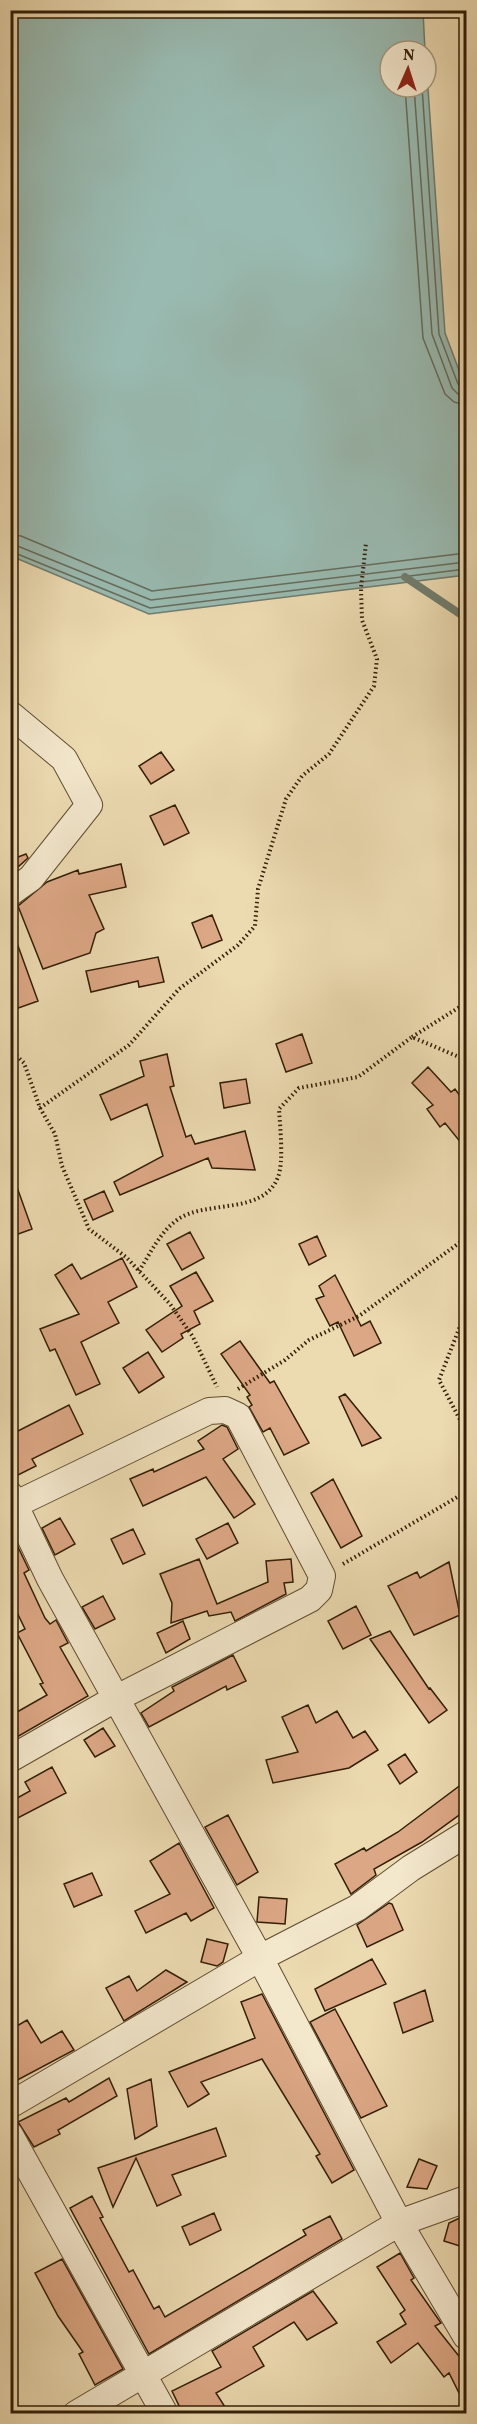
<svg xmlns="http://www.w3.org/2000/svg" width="477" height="2424" font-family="Vollkorn,serif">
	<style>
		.water { fill: #99bab1; stroke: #707c6d; stroke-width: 1.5 }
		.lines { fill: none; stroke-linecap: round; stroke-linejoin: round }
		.shore { stroke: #666c5c; stroke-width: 1.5 }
		.stream { stroke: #707c6d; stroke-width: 8 }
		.building { fill: #dca785; stroke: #331e06; stroke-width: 1.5 }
		.minor-casing { stroke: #614d31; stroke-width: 28 }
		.path { stroke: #331e06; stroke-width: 4; stroke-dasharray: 1.5 3; stroke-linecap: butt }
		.minor { stroke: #f3e7cc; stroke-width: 26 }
	</style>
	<rect width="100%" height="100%" fill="#ecdab1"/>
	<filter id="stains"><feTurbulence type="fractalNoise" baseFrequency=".00333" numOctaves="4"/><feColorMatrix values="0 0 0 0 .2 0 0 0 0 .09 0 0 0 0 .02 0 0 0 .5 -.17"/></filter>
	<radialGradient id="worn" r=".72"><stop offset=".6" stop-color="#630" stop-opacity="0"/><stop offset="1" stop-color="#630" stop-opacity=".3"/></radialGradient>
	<path class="water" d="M10,11H423L425,51H390V87H426V60L445,333L466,389V575L149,614L11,556Z"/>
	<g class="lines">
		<path class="shore" d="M405,87L423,338L445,394L454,402L466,405
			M414,87L432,334L452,388L458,394L466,395
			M422,87L439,334L458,384L466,388
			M10,534L21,536L152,591L466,553
			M10,543L151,600L466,562
			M10,551L150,608L466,569"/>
		<path class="stream" d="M405,577L466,618"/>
	</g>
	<path class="building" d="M161,752L174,770L151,784L139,766Z
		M175,805L189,833L164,845L150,816Z
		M26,854L28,858L10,874V860Z
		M121,864L126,887L89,895L104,929L96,933L90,953L43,969L18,906L47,882L78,870L79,874Z
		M212,915L222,940L202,948L192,923Z
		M13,932L38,1001L10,1011V933Z
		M158,957L164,982L139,987L138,981L91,992L86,971Z
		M302,1034L312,1063L286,1072L276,1044Z
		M167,1054L174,1086L170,1087L186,1137L191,1135L195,1144L245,1131L255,1170L212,1168L208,1158L120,1195L114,1182L163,1156L147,1104L111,1120L100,1095L144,1076L140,1061Z
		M428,1067L451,1092L455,1089L466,1104V1149L445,1123L440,1127L427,1109L433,1105L412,1083Z
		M246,1079L250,1103L224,1108L220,1083Z
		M13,1176L32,1229L10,1237V1177Z
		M104,1191L113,1211L93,1220L84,1200Z
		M190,1232L204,1258L182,1270L167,1244Z
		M317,1236L326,1256L309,1265L299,1244Z
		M122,1258L137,1287L108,1302L119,1323L81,1342L100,1384L76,1395L55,1349L50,1351L40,1329L79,1314L55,1275L72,1264L81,1279Z
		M196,1272L213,1301L194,1311L200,1324L181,1334L183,1338L162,1352L146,1330L182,1306L170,1286Z
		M335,1275L361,1326L370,1321L381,1343L354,1356L338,1322L330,1326L316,1299L324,1296L319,1286Z
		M240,1341L270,1383L274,1381L309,1443L284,1455L270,1428L263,1432L249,1407L252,1405L247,1397L250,1395L221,1354Z
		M148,1352L164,1377L139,1393L123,1368Z
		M345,1394L381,1438L362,1446L339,1397Z
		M69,1405L83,1434L32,1459L36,1466L10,1479V1435Z
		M222,1425L227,1427L238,1449L223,1459L255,1504L234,1518L206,1477L143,1506L130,1479L153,1469L154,1472L204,1449L198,1441Z
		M333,1479L362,1536L341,1548L311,1493Z
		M60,1518L75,1544L55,1555L42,1528Z
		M228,1523L238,1543L207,1559L196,1539Z
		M133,1529L145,1554L123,1564L111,1539Z
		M16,1543L29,1570L24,1573L45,1618L50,1624L56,1620L68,1643L60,1647L88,1696L17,1737L10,1725V1716L47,1695L40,1684L43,1683L17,1633L25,1629L10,1598V1545Z
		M199,1559L217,1604L268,1582L266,1561L291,1559L293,1582L284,1583L286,1594L235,1621L231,1612L209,1616L207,1611L171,1623L172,1603L160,1574Z
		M449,1562L460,1615L414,1635L388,1586L417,1572L420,1578Z
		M103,1596L115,1619L95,1629L82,1607Z
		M356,1606L371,1635L343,1649L328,1621Z
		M183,1621L190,1639L166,1653L157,1633Z
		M390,1631L429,1689L430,1688L447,1710L429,1723L370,1639Z
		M233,1655L246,1681L227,1690L226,1686L149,1727L141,1713L174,1691L172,1687Z
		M308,1705L316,1723L337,1711L353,1738L365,1731L378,1750L349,1768L273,1783L266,1760L298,1752L282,1717Z
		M103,1728L115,1746L95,1757L84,1740Z
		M405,1754L417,1772L400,1784L388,1765Z
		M52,1767L66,1793L10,1822V1802L30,1791L25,1782Z
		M466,1781V1810L422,1842L374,1869L376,1875L351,1894L335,1864L364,1848L366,1851L398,1832Z
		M228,1815L258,1872L237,1885L205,1827Z
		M179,1843L214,1908L191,1921L186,1913L146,1933L135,1911L170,1894L150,1861Z
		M92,1873L102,1895L74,1907L64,1884Z
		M259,1897L287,1899L285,1924L257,1922Z
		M389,1903L392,1904L403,1930L367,1947L357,1925Z
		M207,1939L228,1944L223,1962L217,1966L201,1962Z
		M372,1959L386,1984L325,2011L315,1989Z
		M166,1970L187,1982L124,2021L106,1988L129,1976L137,1991Z
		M425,1990L433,2021L403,2033L394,2003Z
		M262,1994L354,2170L332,2183L316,2156L320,2154L262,2059L201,2082L209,2094L188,2107L169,2072L255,2038L241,2002Z
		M335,2009L387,2106L361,2118L310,2022Z
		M27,2020L41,2043L62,2031L74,2050L10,2084V2030Z
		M109,2078L117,2096L58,2130L60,2134L34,2147L18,2122L66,2098L69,2102Z
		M151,2079L157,2126L135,2139L127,2089Z
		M216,2128L226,2156L172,2175L181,2195L157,2206L136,2158L113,2207L98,2168Z
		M419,2159L437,2166L427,2189L407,2187Z
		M92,2196L103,2217L100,2218L129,2272L133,2270L154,2309L159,2306L165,2317L306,2235L303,2230L330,2216L342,2239L149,2354L70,2208Z
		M214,2213L221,2230L190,2245L182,2227Z
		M466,2215V2248L444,2241L449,2223Z
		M400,2253L414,2278L411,2280L441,2323L435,2326L466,2365V2407L449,2373L444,2377L418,2343L391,2363L377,2342L406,2324L400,2314L405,2310L377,2267Z
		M62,2259L123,2369L95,2385L79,2354L83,2352L58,2316L35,2273Z
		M313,2291L337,2323L307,2340L294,2322L253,2347L264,2366L216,2393L225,2407L212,2414H183L172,2391L221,2367L212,2351Z"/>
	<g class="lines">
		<g class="minor-casing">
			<path id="minor" d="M10,714L64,759L89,805L31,878L10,893
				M10,1495L50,1579L260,1958L399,2223L466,2336
				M10,1507L209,1411L225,1410L238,1416L322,1576L319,1590L310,1599L115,1699L10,1759
				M10,2105L260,1958L357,1908L411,1868L466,1834
				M10,2135L165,2414
				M76,2414L399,2223L466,2199"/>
		</g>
		<path class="path" d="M412,1037L466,1003
			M10,1049L24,1063L40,1108L55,1134L62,1166L89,1229L126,1257L170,1304L193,1337L217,1387
			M40,1108L129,1045L179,989L238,945L255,926L258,889L286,799L302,776L329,754L374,686L377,659L362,620L361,588L366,543
			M139,1271C150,1254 160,1232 177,1220C206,1199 263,1216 278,1177C284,1162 280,1126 279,1109L299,1088L358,1077L412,1037L466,1060
			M466,1311L439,1380L466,1431
			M238,1389L285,1360L309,1340L359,1316L466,1238
			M343,1564L466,1492"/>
		<use href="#minor" class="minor"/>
	</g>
	<rect width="477" height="2424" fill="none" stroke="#ecdab1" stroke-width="36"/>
	<rect x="12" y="12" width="453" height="2400" fill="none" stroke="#331e06" stroke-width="3"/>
	<rect x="18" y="18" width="441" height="2388" fill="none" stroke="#331e06" stroke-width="1.5"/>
	<g transform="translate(408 69) rotate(3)"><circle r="28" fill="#f3e7cc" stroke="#a6977d" stroke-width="1.5"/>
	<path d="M0-4.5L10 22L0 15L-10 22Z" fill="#8f2418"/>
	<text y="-9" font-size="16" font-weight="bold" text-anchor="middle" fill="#331e06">N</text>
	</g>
	<rect width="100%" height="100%" filter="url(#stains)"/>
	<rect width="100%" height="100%" fill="url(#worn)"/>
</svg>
